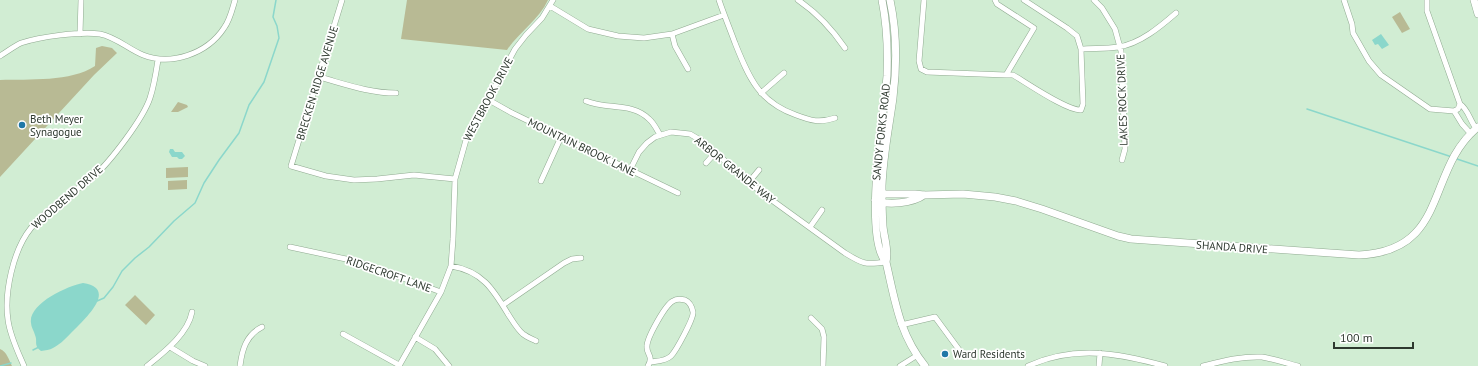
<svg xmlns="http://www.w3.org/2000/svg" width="1478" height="366" font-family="'PT Sans',sans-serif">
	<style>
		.green { fill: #b8ba94 }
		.water { fill: #8bd7cb }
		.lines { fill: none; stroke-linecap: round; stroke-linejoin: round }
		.stream { stroke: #8bd7cb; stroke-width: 1.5 }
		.minor-casing { stroke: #90aa91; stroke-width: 6 }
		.tertiary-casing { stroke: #90aa91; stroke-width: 8 }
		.secondary-casing { stroke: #90aa91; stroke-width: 8 }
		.minor { stroke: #fff; stroke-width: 5 }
		.tertiary { stroke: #fff; stroke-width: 7 }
		.secondary { stroke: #fff; stroke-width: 7 }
		.poi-dot { fill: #1f78a7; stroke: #fff; stroke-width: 1.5 }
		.labels { text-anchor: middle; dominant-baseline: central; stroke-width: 3.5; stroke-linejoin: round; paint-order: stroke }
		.street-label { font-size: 11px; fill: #2d382e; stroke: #fff }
		.poi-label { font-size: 11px; fill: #2d382e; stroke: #fff; text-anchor: start }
	</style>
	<rect width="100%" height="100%" fill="#d1edd3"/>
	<path class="green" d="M407,0H548C539,20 519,32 507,50L401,39Z
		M1400,12L1410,29L1402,33L1392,17Z
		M102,46L112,48L117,53L94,75L0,177V80C29,79 71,82 95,66L96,48Z
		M178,102L187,105L188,107L178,112H171Z
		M188,167V177L166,178V168Z
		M187,180V189L168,190V181Z
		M135,295L155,315L146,325L125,305Z
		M0,349C7,352 9,360 12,366H0Z"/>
	<path class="water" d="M1381,34L1389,45L1382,49L1378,44L1375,45L1372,40Z
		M170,149H173L175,152H182L185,156L182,159H179L177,157H172L169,152Z
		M83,283C118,288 86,318 74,330C68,336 61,344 53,348C50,350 45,350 41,351C33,345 38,342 35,335C34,331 31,327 31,323C28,304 67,286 83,283Z"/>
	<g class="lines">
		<path class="stream" d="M1307,109L1452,157
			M1457,159L1478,166
			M97,301L104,298L113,287L122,271L135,258L149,247L174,221L195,203L204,183L219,160L239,133L249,105L264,82L279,38L277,26L273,17L276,0
			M33,350L39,347
			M0,366L11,363"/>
		<g class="minor-casing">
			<path id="minor" d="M342,0L291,166L326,176L354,180L377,179L414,175L455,179
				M719,0C724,15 730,29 735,43C749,78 759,102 796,115C812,121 819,123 835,118
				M798,0C817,13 832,29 845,48
				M924,0L919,61L921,69L927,72L1006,75L1034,28L997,4L995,0
				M1024,0L1067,28L1077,36L1081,49C1093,48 1106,49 1118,47C1140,44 1161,26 1176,13
				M1094,0L1102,8L1115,29L1121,51L1125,149L1122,160
				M1344,0L1352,24L1353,33L1369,61L1381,75L1430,109L1454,111L1458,109L1460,104
				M1427,0V11L1460,104C1468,109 1470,121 1476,128
				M550,6L588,29L618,36L644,38L672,34L724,15
				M80,34L81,0
				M672,34L675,46L688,69
				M0,56C7,52 14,46 21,43C39,37 81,31 100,34C116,37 128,49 143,55C171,66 207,54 224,28C230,20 232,10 235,0
				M1006,75H1013C1027,83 1067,111 1081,110L1083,104L1081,49
				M319,77C345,84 369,93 396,93
				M761,93L784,73
				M487,99L512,113L678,193
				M586,101C607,110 632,102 649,119C654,123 657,130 660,135
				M1454,111L1462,124L1471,134
				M706,163L715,153
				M630,170L639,152L647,143L655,137L671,132L690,134L702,141L762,193L845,253C863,264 865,265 886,262
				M541,181L561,137
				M749,182L759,170
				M810,227L822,210
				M290,247L346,259L369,266L441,292
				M451,266C482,271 493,289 508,314C512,320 517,329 523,334C527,337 532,339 536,341
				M503,305L564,263L572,259L581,258
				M811,318L822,329L824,337L823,366
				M901,325L935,317L960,351
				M343,334L399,365
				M415,337L435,349L449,366
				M170,347L193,361L205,366
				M24,366C18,352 10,336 8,320C4,293 13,250 31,228C48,207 73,194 94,176C110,162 143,119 150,98C154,86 156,73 158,60
				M147,366C163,353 188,334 192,312
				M240,366C242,350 246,335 262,327
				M399,366L441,292L451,266L453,239L455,179L466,140L515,49L526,35L542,18L553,0
				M648,366C654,355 646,355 647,346C647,338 665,305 673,301C676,299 681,299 685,300C690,302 692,307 693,312C694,318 676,351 671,356C666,361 658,361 651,362
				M900,366L916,356
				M1028,366C1075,345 1118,353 1165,366
				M1099,366L1100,353
				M1203,366C1223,361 1242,356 1262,357C1274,359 1286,363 1298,366"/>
		</g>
		<g class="tertiary-casing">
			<path id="tertiary" d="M882,0C887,25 888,50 887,76C884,111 863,238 886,262
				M890,0C897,32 897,65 893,98C889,127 883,156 882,186C882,199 882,212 883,226C884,238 889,250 886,262C895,300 899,334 925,366
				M924,195C913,203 887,206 875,200L882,194H915L924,195L963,194L995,197L1016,201L1042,209L1118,236L1131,239L1359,255C1450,251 1425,170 1478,127"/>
		</g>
		<g class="secondary-casing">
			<path id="secondary" d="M1474,0L1478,14"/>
		</g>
		<use href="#minor" class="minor"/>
		<use href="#tertiary" class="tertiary"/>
		<use href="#secondary" class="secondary"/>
	</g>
	<g class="poi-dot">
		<circle cx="22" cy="125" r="4"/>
		<circle cx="945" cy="354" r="4"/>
	</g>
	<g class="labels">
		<g class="street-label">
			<text transform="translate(317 83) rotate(-73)">BRECKEN RIDGE AVENUE</text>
			<text transform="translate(488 99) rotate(-62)">WESTBROOK DRIVE</text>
			<text transform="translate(1122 100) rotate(-92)">LAKES ROCK DRIVE</text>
			<text transform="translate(881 132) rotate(-84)">SANDY FORKS ROAD</text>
			<text transform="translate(582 147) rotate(26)">MOUNTAIN BROOK LANE</text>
			<text transform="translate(735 170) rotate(39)">ARBOR GRANDE WAY</text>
			<text transform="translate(67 197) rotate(-41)">WOODBEND DRIVE</text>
			<text transform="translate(1232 247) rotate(4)">SHANDA DRIVE</text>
			<text transform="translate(389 274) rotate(19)">RIDGECROFT LANE</text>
		</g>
		<g class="poi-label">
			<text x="30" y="119">Beth Meyer<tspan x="30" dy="13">Synagogue</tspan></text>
			<text x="953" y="354">Ward Residents</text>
		</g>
	</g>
	<path d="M1334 342v6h79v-6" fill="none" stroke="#2d382e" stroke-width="2"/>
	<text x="1340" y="342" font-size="12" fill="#2d382e" stroke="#ffffff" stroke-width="3" paint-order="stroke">100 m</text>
</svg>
